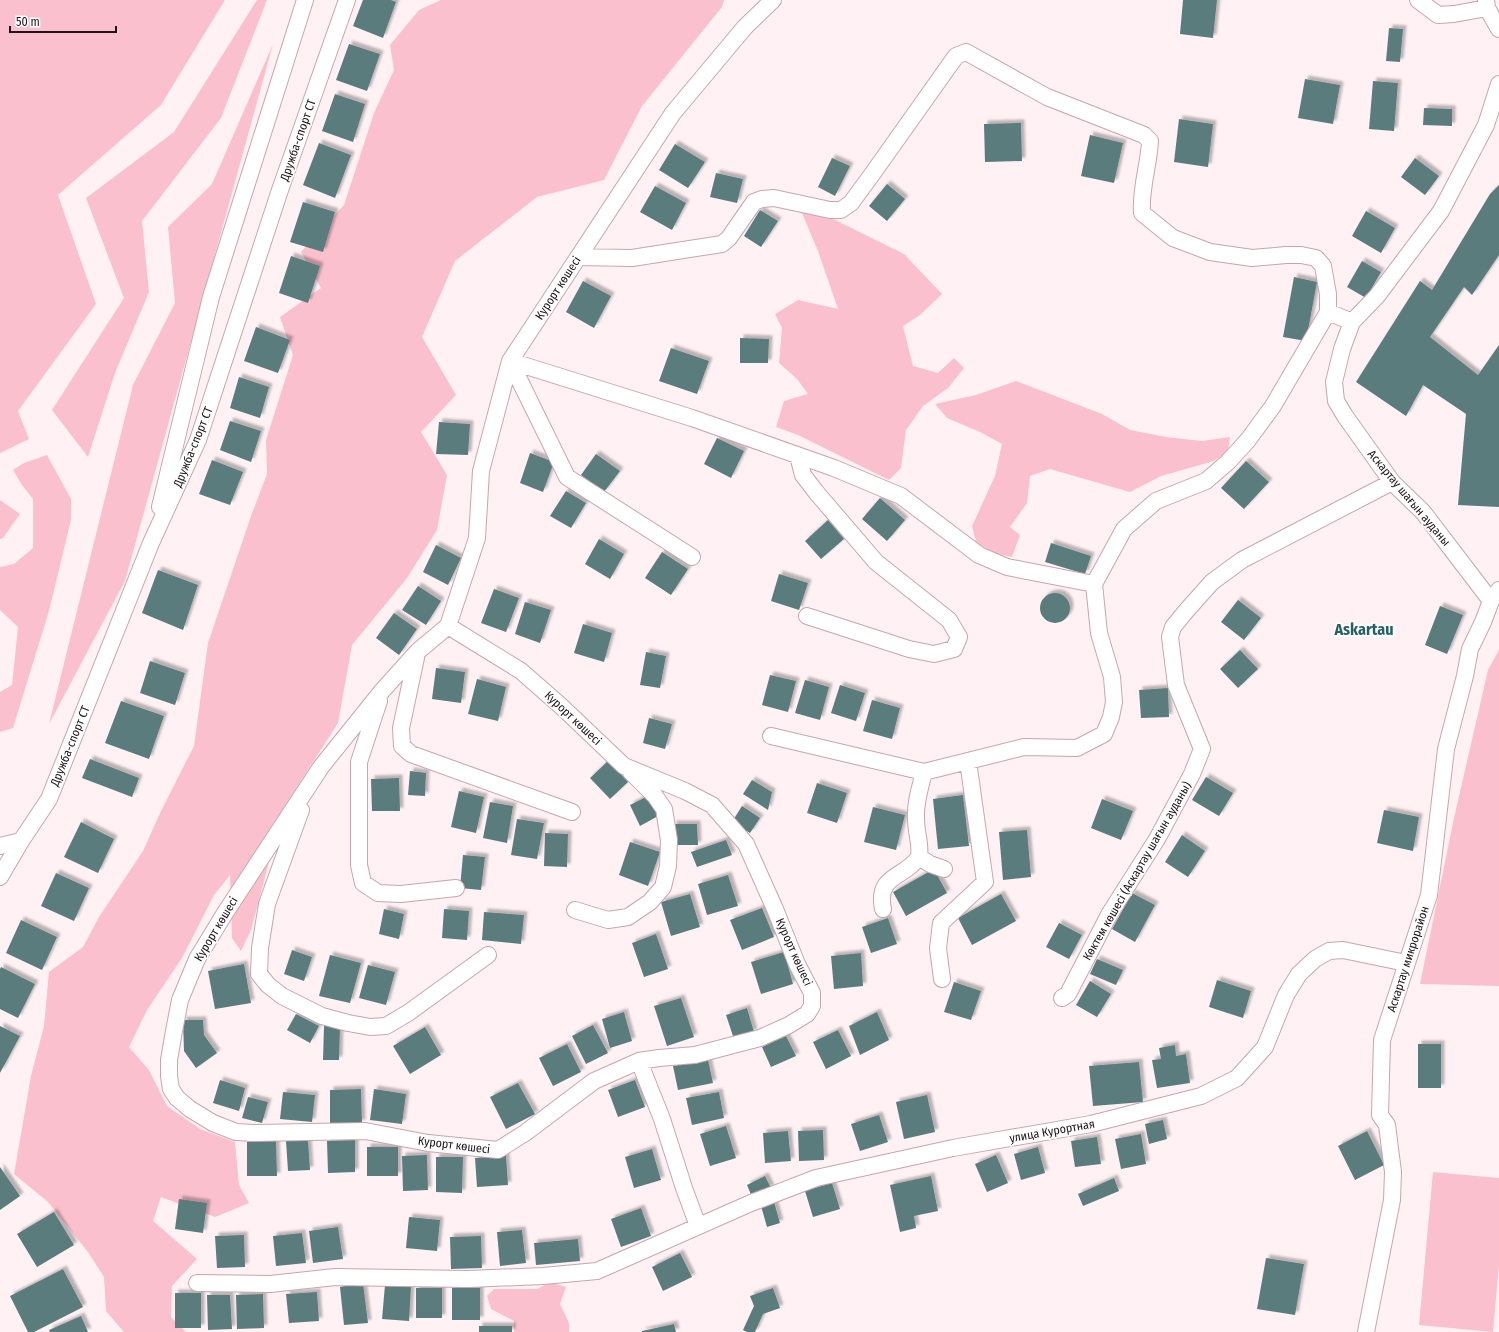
<svg xmlns="http://www.w3.org/2000/svg" width="1499" height="1332" font-family="'Fira Sans Condensed',sans-serif">
	<style>
		.green { fill: #fbc0ce }
		.building { fill: #5a7c7d; filter: url(#shadow) }
		.lines { fill: none; stroke-linecap: round; stroke-linejoin: round }
		.minor-casing { stroke: #c6a6ae; stroke-width: 18 }
		.minor { stroke: #fff; stroke-width: 16 }
		.labels { text-anchor: middle; dominant-baseline: central; stroke-width: 3.5; stroke-linejoin: round; paint-order: stroke }
		.street-label { font-size: 12px; fill: #1f1417; stroke: #fff }
		.district-label { font-size: 16px; font-weight: bold; fill: #266062; stroke: #fff }
	</style>
	<defs>
		<filter id="shadow"><feDropShadow dx="3.5" dy="-3.5" stdDeviation="1" flood-color="#0004"/></filter>
	</defs>
	<rect width="100%" height="100%" fill="#fff1f4"/>
	<path class="green" d="M0,0H225L161,105L58,195L96,304L18,411L29,439L0,453Z
		M257,0H267L221,118L142,221L149,292L115,373L88,457L52,410L124,298L86,198L174,132Z
		M441,0H724L722,7L642,106L604,180L537,197L455,261L422,337L456,395L421,432L447,475L437,530L407,578L352,645L338,723L283,809L251,930L241,951L232,938L230,875L214,895L182,958L147,1010L129,1047L149,1070L167,1106L200,1129L235,1142L239,1185L249,1203L215,1217L161,1197L153,1221L197,1259L172,1286L171,1317L186,1332H124L106,1311L104,1277L88,1252L48,1202L14,1174L31,1076L44,1026L49,972L83,947L99,917L143,851L161,811L194,746L208,643L251,516L267,474L266,440L293,355L280,317L321,288L301,252L344,205L374,113L394,70L390,45L419,10Z
		M273,44L125,581L49,724L133,385L175,303L168,227L212,184Z
		M813,209L904,254L942,294L920,315L903,326L913,366L938,373L954,358L964,368L948,388L923,406L906,430L901,468L889,480L798,435L776,427L784,401L808,394L797,379L779,363L782,328L775,314L798,300L838,309L818,251L802,213Z
		M1016,381L1102,414L1130,430L1166,437L1202,441L1230,437L1228,451L1214,461L1161,476L1130,492L1050,469L1030,476L1027,503L1010,527L1020,535L1012,557L993,553L976,542L972,526L995,476L1002,444L980,432L947,418L935,404L976,395Z
		M47,455L71,499V520L49,611L13,728L0,732V692L12,685L18,627L0,610V567L14,564L33,548V499L22,485L13,470L24,463Z
		M0,500L20,514L3,538L0,539Z
		M1499,650V986L1420,984L1454,818L1488,670Z
		M1433,1172L1499,1178V1265L1493,1332L1419,1325Z
		M547,1284H556L566,1287L560,1304L569,1323V1332H514V1321L491,1309L487,1296L494,1289H537Z"/>
	<path class="building" d="M363,0H391L396,2L383,38L353,26Z
		M1183,0H1217L1213,38L1180,34Z
		M1389,28L1403,29L1400,62L1386,61Z
		M349,44L380,54L367,91L336,80Z
		M1305,79L1340,85L1333,124L1298,118Z
		M1373,81L1398,83L1394,131L1369,129Z
		M335,94L365,104L353,142L322,131Z
		M1424,108L1452,109V126L1423,125Z
		M1179,119L1213,124L1208,167L1174,162Z
		M1021,123L1022,161L985,162L984,124Z
		M1090,135L1123,143L1114,183L1081,176Z
		M319,143L351,155L335,198L303,185Z
		M675,144L705,162L688,188L659,170Z
		M832,158L850,166L835,196L818,187Z
		M1415,158L1439,176L1425,195L1401,177Z
		M716,173L743,179L737,203L710,197Z
		M887,184L905,199L887,221L869,206Z
		M1499,185V255L1472,295L1464,287L1430,337L1478,375L1499,345V507L1458,505L1466,414L1423,385L1406,416L1356,382L1420,281L1432,290L1490,194Z
		M655,186L686,203L672,230L640,212Z
		M303,202L335,212L323,252L290,242Z
		M760,210L778,221L761,247L744,236Z
		M1366,211L1395,228L1381,253L1352,236Z
		M291,256L320,266L308,303L279,293Z
		M1362,261L1381,272L1366,298L1347,287Z
		M1294,277L1317,282L1306,341L1283,337Z
		M583,281L611,296L594,328L566,312Z
		M256,327L290,340L278,373L244,361Z
		M740,338L769,339L768,363H740Z
		M671,348L709,361L697,394L659,381Z
		M239,377L269,387L260,418L230,408Z
		M230,421L261,431L251,462L220,450Z
		M439,422L470,424L468,455L436,454Z
		M717,438L744,451L731,478L704,464Z
		M530,453L554,462L543,492L520,483Z
		M596,454L620,471L604,492L581,475Z
		M212,460L243,472L230,505L199,494Z
		M1246,461L1269,482L1244,509L1221,488Z
		M566,491L586,503L571,528L550,516Z
		M880,498L905,520L887,541L862,519Z
		M828,520L844,539L821,559L805,541Z
		M599,539L624,554L610,579L585,564Z
		M1051,543L1091,556L1085,574L1045,562Z
		M436,545L461,558L448,585L423,572Z
		M662,552L688,569L671,595L645,578Z
		M158,570L198,585L183,630L142,613Z
		M779,574L808,583L799,610L771,601Z
		M418,586L441,601L426,625L402,610Z
		M494,589L519,598L506,632L481,623Z
		M1040 608a15 15 0 1 1 30 0a15 15 0 1 1-30 0Z
		M1238,600L1261,618L1244,640L1221,622Z
		M525,602L551,610L540,643L515,634Z
		M1440,606L1463,615L1447,654L1425,645Z
		M394,613L417,629L399,655L376,638Z
		M583,624L612,633L604,662L574,653Z
		M1240,650L1258,669L1238,688L1220,669Z
		M646,652L666,656L660,688L640,685Z
		M150,661L185,673L175,705L140,693Z
		M436,668L465,672L461,703L432,699Z
		M770,675L796,681L788,712L762,705Z
		M477,679L506,687L498,721L468,714Z
		M805,680L829,687L820,720L795,713Z
		M840,685L865,693L856,721L831,713Z
		M1168,688L1169,717L1141,718L1139,690Z
		M872,700L900,708L892,739L863,731Z
		M121,701L164,716L149,759L105,743Z
		M649,718L672,724L665,749L643,743Z
		M90,759L139,778L132,797L82,778Z
		M608,761L628,782L610,799L590,778Z
		M410,771L426,773L425,796L408,795Z
		M1206,777L1233,793L1219,816L1192,800Z
		M399,778L400,811H372L371,779Z
		M752,780L772,792L768,810L743,794Z
		M817,783L847,793L837,823L807,813Z
		M459,791L484,797L476,833L451,827Z
		M963,795L969,846L938,849L933,799Z
		M648,796L658,816L640,826L630,805Z
		M1102,799L1133,811L1121,840L1091,828Z
		M490,802L513,806L507,843L483,838Z
		M742,806L760,818L750,833L732,822Z
		M873,807L905,815L896,850L864,842Z
		M1384,810L1419,817L1413,851L1377,843Z
		M517,819L544,823L537,859L511,855Z
		M81,822L114,839L98,873L64,857Z
		M673,824H697L698,845H673Z
		M1027,830L1031,877L1003,880L999,832Z
		M545,833L568,834L567,867L544,866Z
		M1182,835L1205,851L1188,877L1165,862Z
		M726,840L732,855L697,867L691,852Z
		M630,842L660,852L648,886L619,875Z
		M463,855L485,857L481,890L460,888Z
		M934,869L947,893L906,916L893,892Z
		M56,873L89,888L74,921L41,906Z
		M728,875L738,906L707,915L698,884Z
		M1132,893L1155,905L1135,942L1112,929Z
		M690,894L700,927L671,936L661,902Z
		M1001,894L1016,921L972,945L958,918Z
		M762,908L774,937L742,950L730,920Z
		M384,909L404,914L399,939L379,934Z
		M444,909L469,911L467,940L442,938Z
		M484,912L524,915L521,944L482,940Z
		M888,918L897,944L871,953L862,927Z
		M21,920L57,937L42,970L6,953Z
		M1059,923L1082,935L1069,959L1046,947Z
		M656,934L668,969L644,977L632,943Z
		M292,950L312,957L304,981L284,974Z
		M784,952L793,984L761,994L751,962Z
		M861,953L863,986L834,989L831,956Z
		M330,955L361,963L350,1003L319,996Z
		M1097,959L1123,970L1116,985L1090,974Z
		M244,964L251,1003L215,1009L208,971Z
		M368,965L395,972L386,1005L359,998Z
		M1,967L35,984L18,1018L0,1009V969Z
		M1217,980L1251,991L1243,1018L1209,1007Z
		M1090,981L1111,994L1097,1017L1076,1005Z
		M954,982L981,991L971,1020L944,1012Z
		M681,998L694,1037L667,1046L654,1006Z
		M747,1008L754,1032L734,1039L726,1015Z
		M624,1012L632,1041L610,1048L602,1019Z
		M877,1012L889,1040L860,1055L849,1026Z
		M296,1014L319,1026L310,1043L287,1030Z
		M183,1020H203L204,1035L217,1053L196,1068L184,1051Z
		M593,1025L608,1053L586,1064L572,1036Z
		M0,1026L20,1036L0,1073Z
		M324,1026H340L339,1060H323Z
		M425,1027L441,1055L410,1074L393,1046Z
		M838,1030L851,1056L826,1069L813,1042Z
		M786,1036L796,1056L771,1067L762,1047Z
		M567,1044L581,1072L553,1086L539,1058Z
		M1418,1044H1441V1088H1418Z
		M1175,1045L1176,1056L1186,1054L1190,1083L1157,1088L1152,1060L1161,1059L1159,1048Z
		M708,1060L713,1083L678,1090L673,1066Z
		M1139,1062L1143,1102L1093,1106L1089,1066Z
		M220,1080L245,1088L239,1111L213,1103Z
		M635,1080L645,1107L618,1117L608,1090Z
		M518,1083L535,1114L506,1129L490,1097Z
		M361,1089L362,1123H330V1090Z
		M374,1089L406,1094L402,1124L370,1120Z
		M283,1092L315,1095L312,1122L280,1119Z
		M719,1092L724,1118L692,1125L686,1098Z
		M927,1095L935,1132L904,1139L896,1102Z
		M248,1097L268,1102L262,1123L242,1118Z
		M879,1115L888,1142L860,1151L851,1124Z
		M1163,1120L1167,1139L1149,1144L1145,1124Z
		M726,1126L736,1158L710,1166L700,1134Z
		M823,1130L824,1160L799,1161L798,1131Z
		M788,1131L791,1161L765,1163L763,1133Z
		M1367,1131L1384,1165L1355,1180L1338,1146Z
		M1141,1134L1146,1164L1121,1169L1115,1139Z
		M1097,1137L1101,1164L1075,1167L1071,1141Z
		M308,1140L310,1170L288,1171L286,1141Z
		M355,1140V1172L328,1173L327,1141Z
		M276,1141L277,1176H247V1142Z
		M367,1147H398V1176H367Z
		M1038,1147L1045,1173L1021,1180L1014,1154Z
		M652,1149L661,1180L634,1188L625,1157Z
		M427,1155L428,1190L403,1191L402,1156Z
		M996,1155L1008,1183L987,1192L975,1164Z
		M506,1156L508,1185L477,1187L475,1158Z
		M436,1157H463L462,1193L436,1192Z
		M0,1167L20,1196L0,1210Z
		M765,1176L771,1188L752,1197L747,1185Z
		M931,1176L938,1211L914,1216L916,1228L900,1232L890,1185Z
		M1114,1178L1119,1191L1083,1206L1078,1194Z
		M832,1183L840,1209L813,1217L805,1191Z
		M179,1199L207,1203L203,1233L175,1229Z
		M774,1202L780,1223L767,1227L761,1206Z
		M641,1208L651,1236L621,1247L611,1219Z
		M54,1212L74,1245L37,1267L17,1234Z
		M409,1217L440,1220L437,1251L406,1248Z
		M338,1227L343,1259L313,1263L309,1231Z
		M522,1230L526,1263L500,1266L497,1232Z
		M302,1233L306,1263L276,1266L273,1236Z
		M244,1235L245,1267L217,1268L215,1236Z
		M481,1236L482,1268L451,1269L450,1237Z
		M578,1239L580,1261L536,1265L534,1243Z
		M680,1253L692,1277L663,1291L652,1267Z
		M1266,1258L1304,1264L1295,1315L1257,1309Z
		M63,1269L83,1307L34,1332H28L10,1296Z
		M363,1283L368,1323L344,1325L340,1287Z
		M385,1285L411,1286L409,1321L382,1319Z
		M416,1288H442V1318H416Z
		M452,1288H480V1320H452Z
		M773,1288L780,1308L763,1314L755,1332H747L743,1330L754,1306L750,1296Z
		M317,1292L319,1321L289,1323L286,1294Z
		M175,1293H201V1328H175Z
		M263,1294L264,1328L237,1329L236,1295Z
		M207,1295H230L232,1329L208,1330Z
		M81,1316L88,1332H50L49,1330Z
		M674,1324L676,1332H642V1331Z
		M479,1326H512V1332H479Z"/>
	<g class="lines">
		<g class="minor-casing">
			<path id="minor" d="M1418,0L1438,15L1454,14L1487,8
				M1486,0L1487,8L1499,29
				M579,257L632,258L722,244L729,238L754,202L762,199L774,198L830,210H841L851,203L873,173L956,56L966,52L1047,97L1144,135L1150,141C1149,165 1140,189 1142,213L1173,238L1210,252L1252,258L1286,255H1301L1316,258L1323,266L1328,294V312
				M1352,322L1342,349L1334,382L1336,401L1345,416L1392,482L1423,512L1491,601
				M510,361L692,418L834,468L901,496L979,555L1007,567L1094,584L1124,529L1156,501L1206,481L1228,462L1248,440L1273,406L1328,312L1352,322L1377,296L1441,211L1486,125L1499,84
				M510,361L567,477L692,557
				M798,456L803,475L816,492L876,562L949,620L959,637L954,649L934,654L909,649L807,616
				M160,507L211,297L305,0
				M448,626L521,671L562,707L624,766L685,791L712,805L746,844L775,909L797,964L812,993V1006L807,1014L789,1025L760,1038L695,1055L659,1058L639,1061L594,1081L525,1133L498,1150L428,1143L365,1131L253,1133L236,1132L213,1123L190,1109L177,1098L171,1089L169,1076V1060L174,1031L180,1000L197,959L225,913L321,767L382,691L417,652L448,626L477,538L481,471L510,361L673,113L745,27L773,0
				M417,653L401,728L402,746L411,754L572,812
				M379,701L359,762V865L363,883L378,893L401,894L456,888
				M771,736L924,772L1024,747L1077,748L1104,734L1111,717L1114,702L1112,677L1099,633L1094,584
				M301,810L267,904L260,948L259,974L268,985L282,996L322,1016L348,1023L370,1027L386,1026L408,1013L488,955
				M0,846L21,841
				M919,857L930,864L944,869
				M0,877L21,841L49,799L151,543L198,440L280,190L347,0
				M883,909C876,874 904,879 919,857C921,844 916,832 916,819C915,803 920,788 924,772
				M575,910L608,920L628,917L650,902L663,887L668,866L669,840L664,809L655,796L630,771
				M942,979L938,948L941,923L985,882L968,761
				M1062,998L1068,994L1110,913L1157,839L1192,774L1202,749L1176,685L1170,637L1173,627L1187,610L1212,582L1242,560L1392,482
				M639,1061L662,1119L684,1188L698,1226
				M197,1283L270,1284L335,1277L468,1279L543,1276L597,1271L751,1203L816,1178L953,1148L1091,1124L1201,1096L1237,1078L1265,1047L1286,995L1299,974L1315,959L1329,951L1343,950L1406,963
				M1366,1332L1392,1200L1393,1172L1387,1125L1380,1115L1382,1040L1429,895L1446,749L1465,676L1470,649L1483,622L1491,601L1499,590"/>
		</g>
		<use href="#minor" class="minor"/>
	</g>
	<g class="labels">
		<g class="street-label">
			<text transform="translate(298 140) rotate(-71)">Дружба-спорт СТ</text>
			<text transform="translate(558 288) rotate(-57)">Курорт көшесі</text>
			<text transform="translate(193 447) rotate(-68)">Дружба-спорт СТ</text>
			<text transform="translate(1409 498) rotate(50)">Аскартау шағын ауданы</text>
			<text transform="translate(573 718) rotate(43)">Курорт көшесі</text>
			<text transform="translate(70 746) rotate(-68)">Дружба-спорт СТ</text>
			<text transform="translate(1137 871) rotate(-60)">Көктем көшесі (Аскартау шағын ауданы)</text>
			<text transform="translate(216 929) rotate(-59)">Курорт көшесі</text>
			<text transform="translate(794 952) rotate(66)">Курорт көшесі</text>
			<text transform="translate(1408 959) rotate(-72)">Аскартау микрорайон</text>
			<text transform="translate(1052 1131) rotate(-10)">улица Курортная</text>
			<text transform="translate(454 1145) rotate(7)">Курорт көшесі</text>
		</g>
		<g class="district-label">
			<text x="1364" y="629">Askartau</text>
		</g>
	</g>
	<path d="M10 26v6h106v-6" fill="none" stroke="#1f1417" stroke-width="2"/>
	<text x="16" y="26" font-size="12" fill="#1f1417" stroke="#ffffff" stroke-width="3" paint-order="stroke">50 m</text>
</svg>
